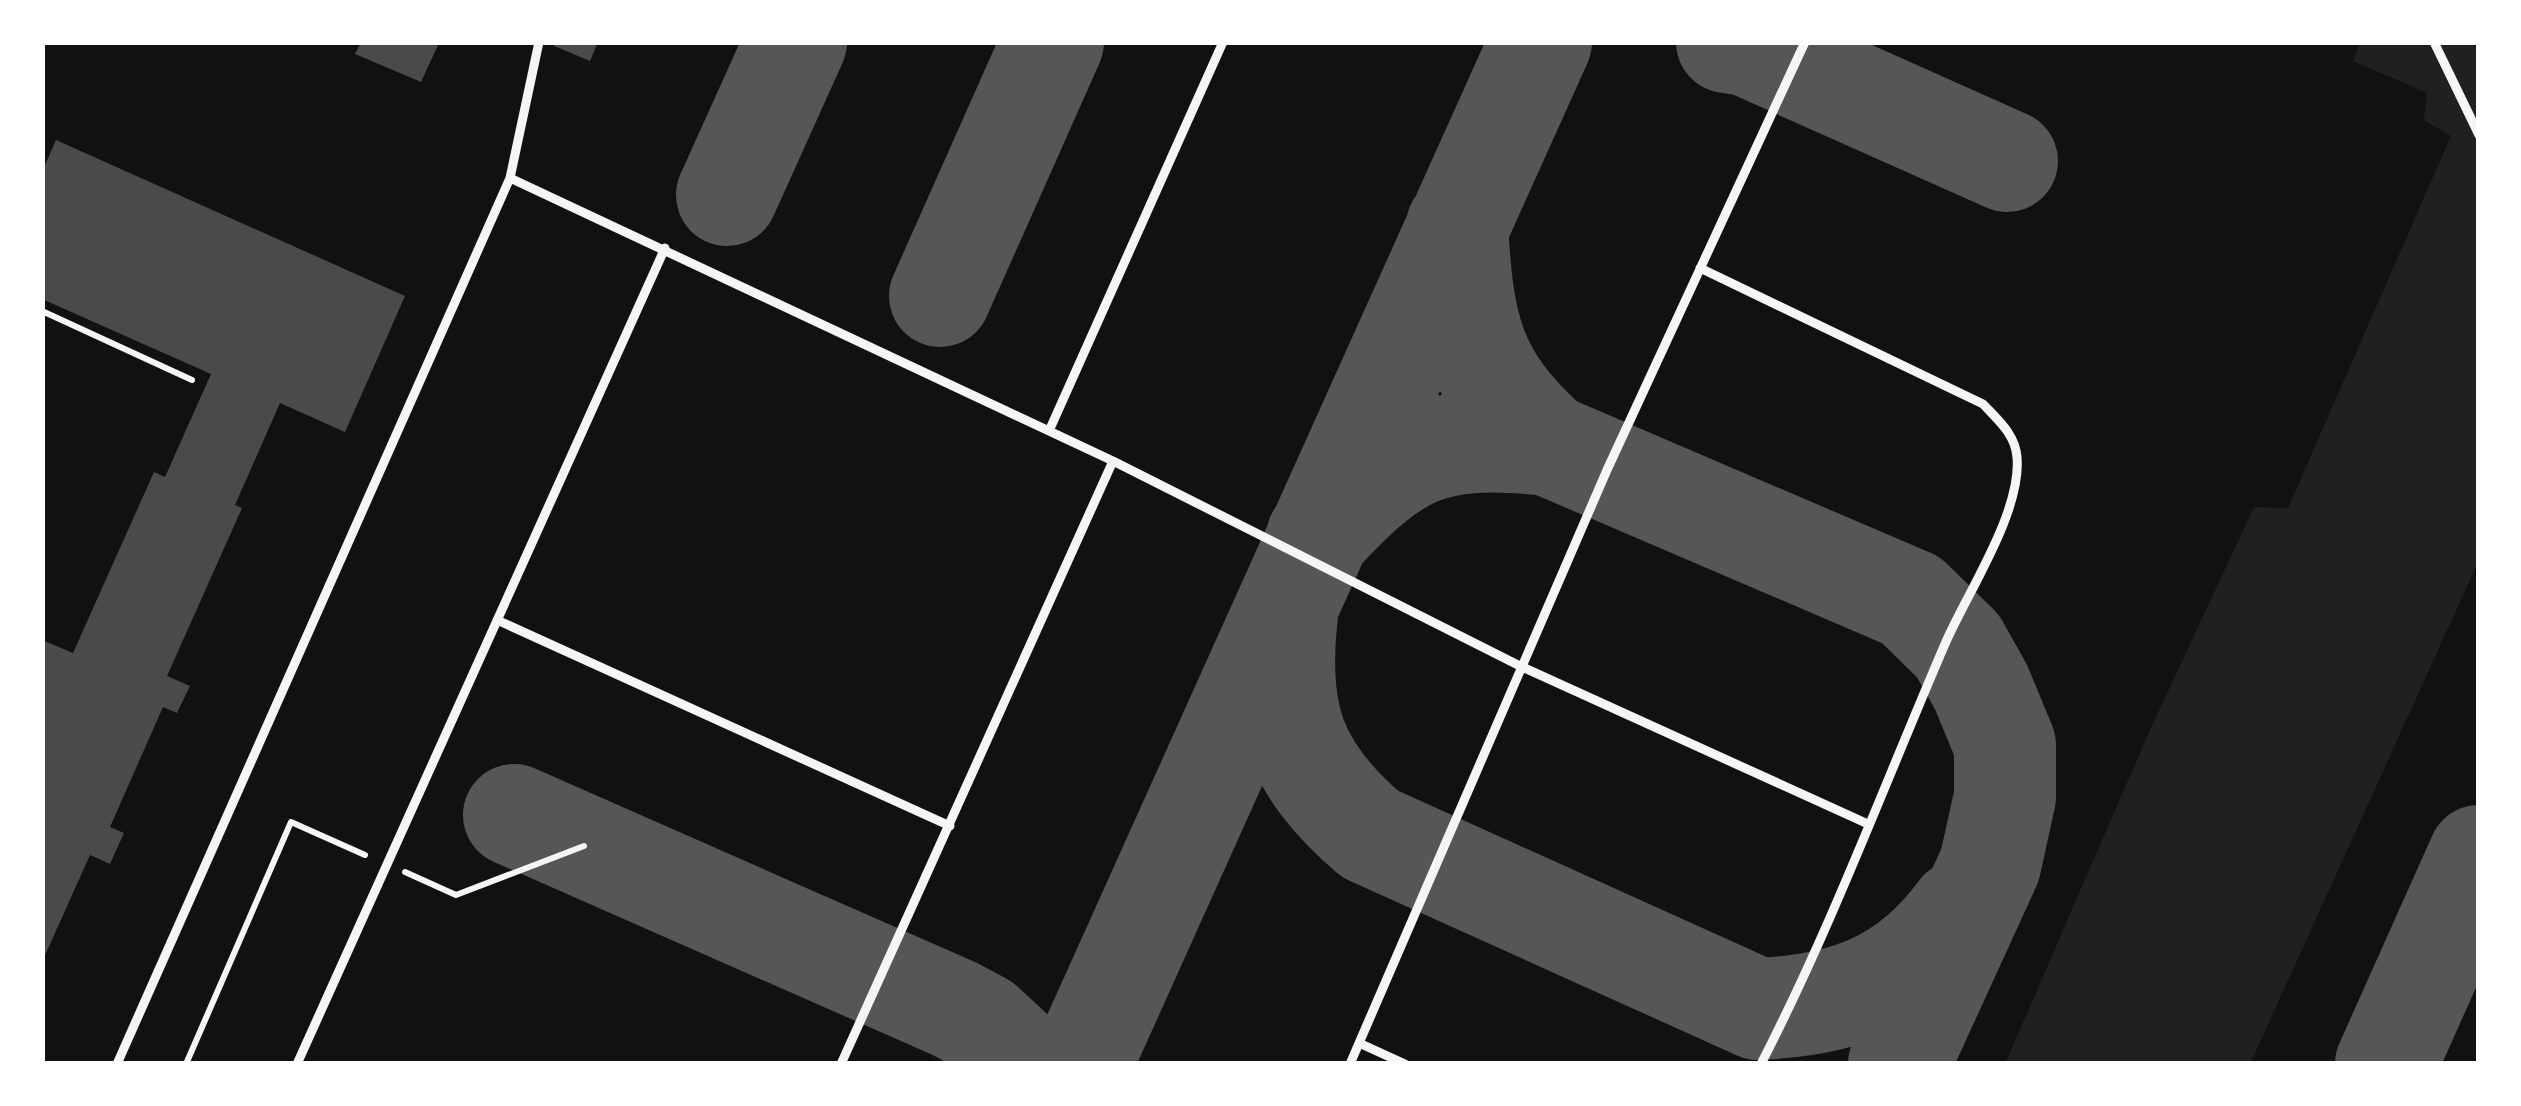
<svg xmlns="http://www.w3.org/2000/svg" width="2521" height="1106" font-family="Raleway,sans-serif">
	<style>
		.green { fill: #202020 }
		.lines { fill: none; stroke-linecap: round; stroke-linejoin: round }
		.taxiway { stroke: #565656; stroke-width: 102 }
		.building { fill: #4a4a4a }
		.path { stroke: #f5f5f5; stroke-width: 6 }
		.service { stroke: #f5f5f5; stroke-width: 9 }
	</style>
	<rect width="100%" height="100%" fill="#111"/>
	<path class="green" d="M2360,42H2479V560L2250,1064H2005L2149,732L2254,507L2288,508L2451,136L2424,120L2427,93L2353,61Z"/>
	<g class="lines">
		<path class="taxiway" d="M1727,42L1747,45L2007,161
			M727,195L796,42
			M1457,226C1463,326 1471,375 1549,445
			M940,296L1053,42
			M1317,537C1397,450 1432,433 1549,445L1911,600L1958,646L1981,687L2005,745V797L1990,865L1899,1064
			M1287,614C1276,713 1293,768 1370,834L1758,1009C1845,1005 1907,983 1960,911
			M514,815L955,1009L983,1024L1026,1064
			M1081,1064L1541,42
			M2386,1064L2479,856"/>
	</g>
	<path class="building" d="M361,42H433L438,45L421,82L355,54Z
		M556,42H598L590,61L554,46Z
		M56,140L405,296L345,432L280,403L235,505L242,508L167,676L190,686L177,713L163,707L110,827L124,833L110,864L90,855L42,962V640L73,653L154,472L165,477L211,374L42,299V172Z"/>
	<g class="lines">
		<path class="path" d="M42,311L192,380
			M405,872L456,895L584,846
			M186,1064L291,822L365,855"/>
		<path class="service" d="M2434,42L2479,135
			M510,178L539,42
			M1700,268L1983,404C1998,420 2015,434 2017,457C2022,512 1967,593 1945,644C1885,783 1831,928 1761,1064
			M1049,431L1223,42
			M497,620L950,826
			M1359,1043L1405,1064
			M117,1064L510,178L1113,461L1520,666L1868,824
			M297,1064L665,248
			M841,1064L1113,461
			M1350,1064L1607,470L1805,42"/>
	</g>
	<rect width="2521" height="1106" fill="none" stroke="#ffffff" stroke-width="90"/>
</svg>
